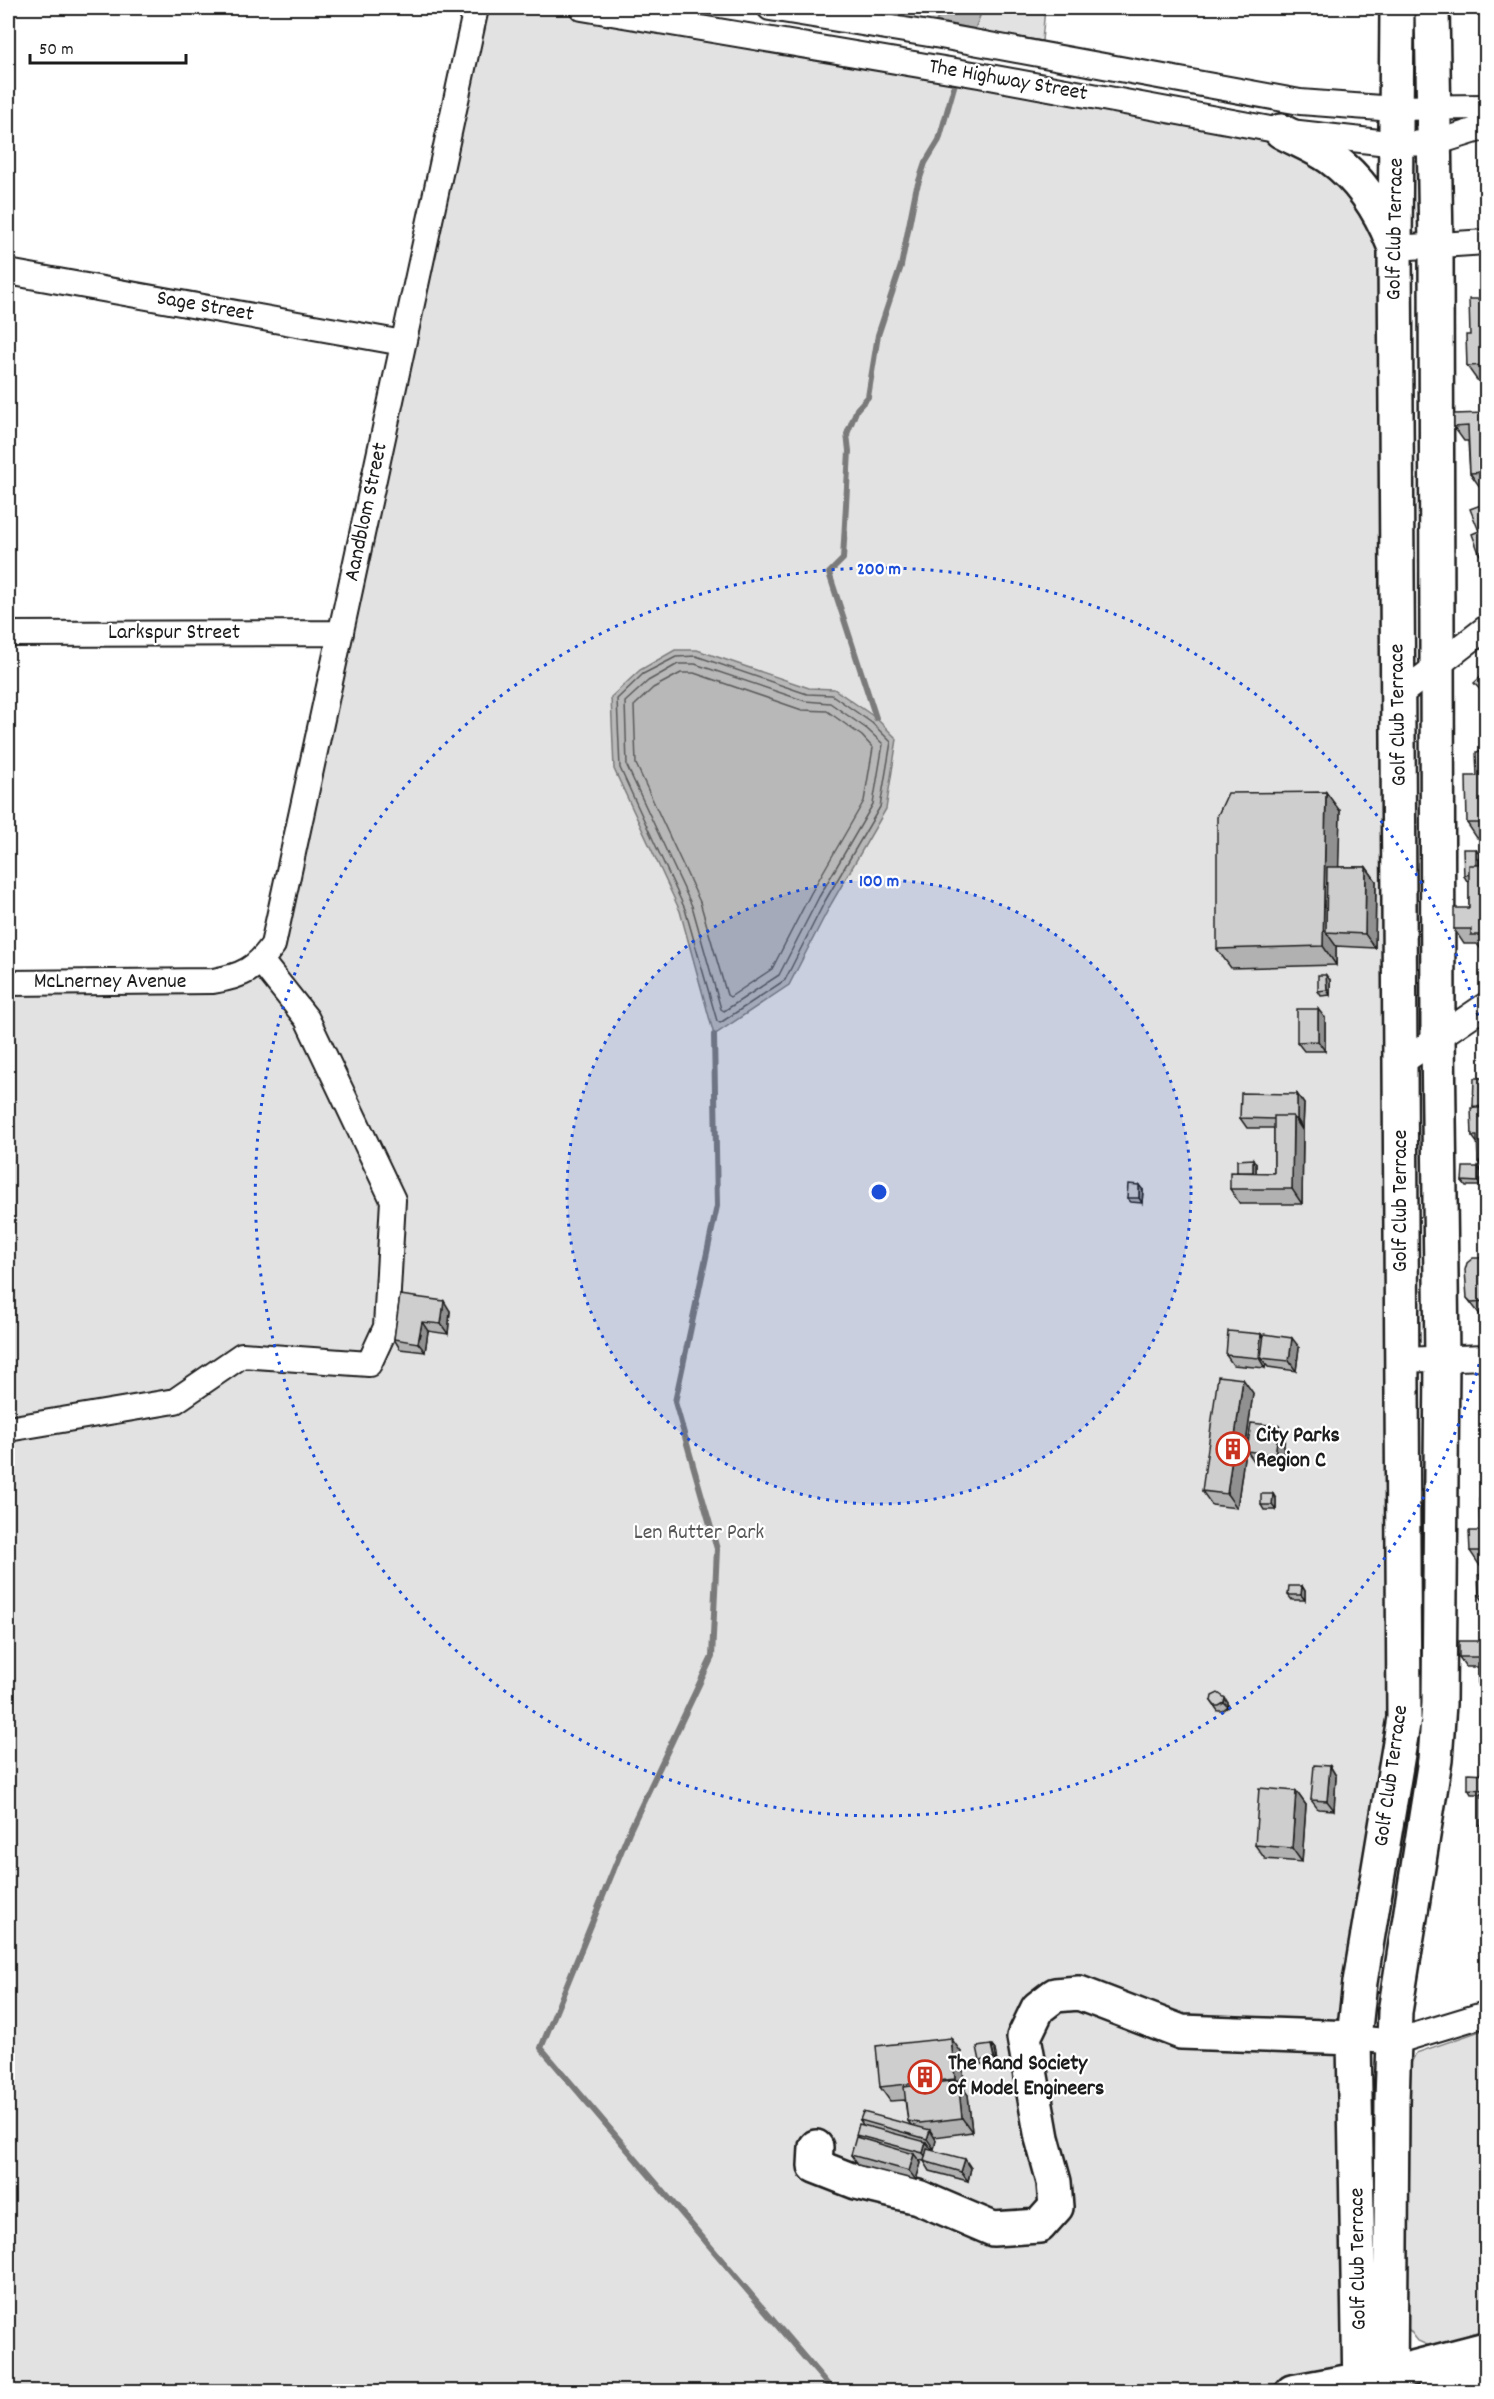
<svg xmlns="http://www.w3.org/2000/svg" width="1494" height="2399" font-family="Dekko,sans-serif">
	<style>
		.green { fill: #e2e2e2; stroke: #7f7f7f; stroke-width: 1.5 }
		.water { fill: #b8b8b8; stroke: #7a7a7a; stroke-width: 1.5 }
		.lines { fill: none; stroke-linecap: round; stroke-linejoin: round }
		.shore { stroke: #5a5a5a; stroke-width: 1.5 }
		.stream { stroke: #7a7a7a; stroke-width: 6 }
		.street-casing { stroke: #1c1c1c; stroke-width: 28 }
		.secondary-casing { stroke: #1c1c1c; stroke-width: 38 }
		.street { stroke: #fff; stroke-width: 24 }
		.secondary { stroke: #fff; stroke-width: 33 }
		.wall { fill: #b1b1b1; stroke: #1c1c1c; stroke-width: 1.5 }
		.shaded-wall { fill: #909090; stroke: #1c1c1c; stroke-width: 1.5 }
		.building { fill: #cecece; stroke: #1c1c1c; stroke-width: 1.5 }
		.ring { fill: none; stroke: #1d4ed8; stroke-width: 3; stroke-dasharray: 3 6 }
		.labels { text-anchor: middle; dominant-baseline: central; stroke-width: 4.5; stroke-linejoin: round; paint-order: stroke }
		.street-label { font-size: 22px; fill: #1c1c1c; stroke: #fff }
		.poi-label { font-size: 22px; font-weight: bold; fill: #1c1c1c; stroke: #fff; text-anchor: start }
		.park-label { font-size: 22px; fill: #575757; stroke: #fff }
		.centre { fill: #1d4ed8; stroke: #fff; stroke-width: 3 }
		.ring-label { font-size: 18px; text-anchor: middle; font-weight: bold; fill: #1d4ed8; stroke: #fff; stroke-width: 4.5; stroke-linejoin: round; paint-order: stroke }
	</style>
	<rect width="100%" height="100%" fill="#fff"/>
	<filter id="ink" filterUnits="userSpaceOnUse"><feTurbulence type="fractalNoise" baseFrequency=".0167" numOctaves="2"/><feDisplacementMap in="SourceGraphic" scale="12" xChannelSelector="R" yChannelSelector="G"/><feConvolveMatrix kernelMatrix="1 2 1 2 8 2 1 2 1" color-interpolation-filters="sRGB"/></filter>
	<g filter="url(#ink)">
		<path class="green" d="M483,8H551L1280,138L1327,164L1380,227L1387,705L1388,1754L1349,2370L1226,2392L8,2391V989L254,975Z
			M840,8H1045L1042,41Z
			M1486,2029V2335L1434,2348L1418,2341L1407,2327L1411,2063L1416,2053Z"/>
		<path class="water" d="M946,8H978L980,16L975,29L936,21Z
			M675,650H697L809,688L834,689L876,718L897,739L886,809L831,904L789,985L714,1035L680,911L614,769L611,697L640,670Z"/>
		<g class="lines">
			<path class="shore" d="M696,656L807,694L832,695L872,723L891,742L880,807L825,901L785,980L720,1023L717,1021L685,909L620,768L617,699L643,674L676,657Z
				M678,664H695L805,701L830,703L867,729L883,744L873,804L819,897L779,975L724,1011L721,1009L692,906L627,766L625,702L648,681Z
				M681,673H694L802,710L827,711L862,736L873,748L864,801L811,893L772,969L730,997L727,995L700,902L636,764L634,706L653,688Z"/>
			<path class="stream" d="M876,718L829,573L843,559L849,451L847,434L857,409L868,397L878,335L901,266L916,190L925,163L939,140L957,76
				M714,1035L717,1206L675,1402L717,1549L712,1657L629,1832L541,2048L834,2392"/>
			<g class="street-casing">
				<path id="street" d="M582,8L979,75L1281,131L1397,144L1435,143L1486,127
					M770,8L935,35L1300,102L1381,108L1486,107
					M1395,248L1486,242
					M8,272L403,343
					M8,634L341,633
					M1398,696L1486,628
					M8,983L213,981C243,976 256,969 273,945L476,8
					M1401,1063L1486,1005
					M1401,1360L1486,1357
					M8,1429L175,1401L242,1355L369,1364L386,1327L393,1200L307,1019L261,961
					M1354,2038L1394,2042L1486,2014"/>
			</g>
			<g class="secondary-casing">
				<path id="secondary" d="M1281,131C1297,140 1316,147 1331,158C1360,179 1380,210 1393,243
					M816,2147L815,2166L856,2182L918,2197L993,2229L1039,2226L1056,2207L1054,2182L1042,2138L1024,2037L1038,2008L1055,1995L1079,1993L1181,2032L1354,2038
					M1292,2392L1390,2374L1486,2349
					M1360,2392L1354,2038L1360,1982L1404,1718L1395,248L1397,8
					M1390,2392L1392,2100L1395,2012L1435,1760L1439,1704L1442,1358L1438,1037L1436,246L1432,8
					M1434,2392L1486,2378"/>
			</g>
			<use href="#street" class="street"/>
			<use href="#secondary" class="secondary"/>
		</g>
		<path class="wall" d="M1486,299V380H1477L1467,366L1470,335Z
			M1486,413V487H1480L1470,473L1468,441H1464L1454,427Z
			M1486,503V563L1479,553V531Z
			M1486,751V842L1483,838H1477L1467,823L1477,776Z
			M1340,811L1338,867H1366L1376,881L1375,948L1336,946V965L1231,968L1217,949Z
			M1479,854L1480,865H1486V949H1481L1477,944H1464L1454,929L1469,908V880L1467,881L1464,876Z
			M1330,980V995L1321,996L1318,991Z
			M1325,1018V1051H1304L1297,1042Z
			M1486,1078V1179L1481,1171V1165L1478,1162V1144L1472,1136L1474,1108L1473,1106Z
			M1297,1094L1304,1104L1303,1129H1302L1303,1131L1302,1204H1240L1230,1189L1237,1172L1256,1164V1173H1274V1128H1247L1240,1118Z
			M1478,1167L1481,1172V1186H1466L1462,1181Z
			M1143,1190L1142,1203L1131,1202L1127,1198Z
			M1486,1258V1316H1481L1467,1298Z
			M400,1295L450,1311L448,1334L428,1331L425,1352L400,1349L394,1339Z
			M1261,1334L1264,1337L1299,1347L1296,1371L1268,1367L1266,1364L1265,1368L1233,1365L1226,1355Z
			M1253,1393L1237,1508L1212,1505L1202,1491Z
			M1285,1436L1282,1464L1254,1461L1247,1451Z
			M1273,1494L1276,1499V1510H1264L1261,1505Z
			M1486,1499V1566H1480L1470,1551L1480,1531Z
			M1486,1575V1636L1485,1634L1484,1602L1479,1595Z
			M1302,1586L1305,1591V1600H1292L1288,1595Z
			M1486,1641V1701L1485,1699V1693L1478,1683V1667H1466L1459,1657Z
			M1211,1701L1228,1703V1707L1223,1711H1218Z
			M1330,1766L1336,1776L1334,1810L1318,1809L1311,1800Z
			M1486,1774V1794H1471L1468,1789Z
			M1296,1791L1306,1805L1302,1862L1265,1859L1255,1845Z
			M1486,1794V1846V1833L1480,1825Z
			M991,2045L995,2050L997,2063L984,2066L980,2061Z
			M961,2052L965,2091L968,2095L972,2132L934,2137L936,2140L934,2149L931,2148L932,2150L971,2168L968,2181L930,2171L924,2161L918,2160L921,2163L916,2180L858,2165L851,2155L859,2138L856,2135L863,2125L860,2120L911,2125L908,2121L905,2100L890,2101L880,2087Z"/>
		<path class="shaded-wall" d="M1326,792L1340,811L1337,932H1326L1336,946V965L1323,946Z
			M1476,849L1479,854L1480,876L1477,872Z
			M1366,867L1376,881L1375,948L1365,934Z
			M1326,975L1330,980V995L1327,990Z
			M1318,1009L1325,1018V1051L1318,1041Z
			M1297,1094L1304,1104L1303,1129L1297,1119Z
			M1293,1116L1303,1131L1302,1204L1292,1189Z
			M1253,1159L1256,1164V1184L1253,1179Z
			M1478,1167L1481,1172V1186L1478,1182Z
			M1139,1185L1143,1190L1142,1203L1139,1198Z
			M444,1301L450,1311L448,1334L441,1324Z
			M422,1322L428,1331L425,1352L418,1343Z
			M1261,1334L1268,1344L1261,1358L1266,1364L1265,1368L1259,1358Z
			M1292,1338L1299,1347L1296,1371L1289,1361Z
			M1243,1379L1253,1393L1237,1508L1227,1494Z
			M1279,1426L1285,1436L1282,1464L1275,1455Z
			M1273,1494L1276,1499V1510L1272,1505Z
			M1302,1586L1305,1591V1600L1301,1595Z
			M1225,1698L1228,1703V1707L1224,1703Z
			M1330,1766L1336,1776L1334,1810L1327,1801Z
			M1296,1791L1306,1805L1302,1862L1292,1848Z
			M951,2038L961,2052L965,2091L968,2095L972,2132L962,2118L958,2083L955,2079Z
			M991,2045L995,2050L997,2063L994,2058Z
			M930,2130L936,2140L934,2149L927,2139Z
			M926,2142L933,2151L930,2163L923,2153Z
			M914,2154L921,2163L916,2180L909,2171Z
			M965,2159L971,2168L968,2181L961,2172Z"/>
		<path class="building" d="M1469,299H1486V365L1467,366L1466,335H1470Z
			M1486,413V472L1470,473L1468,426L1454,427V414Z
			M1486,503V550L1479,553L1472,534L1479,531L1470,509Z
			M1486,672V696L1474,683Z
			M1486,751V823H1467L1466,776H1477L1476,752Z
			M1326,792L1323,946L1217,949V817L1228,793Z
			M1482,836H1486V841Z
			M1463,849H1476V865H1469V874L1464,876Z
			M1469,865H1486V935H1471V929H1454V908H1469Z
			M1327,867H1366L1365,934L1326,932Z
			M1318,975H1326L1327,990L1318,991Z
			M1297,1009H1318V1041L1297,1042Z
			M1474,1078H1486V1107L1473,1106Z
			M1241,1093L1297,1094V1119H1295L1293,1116H1274V1119L1240,1118Z
			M1471,1108H1486V1170L1481,1171L1480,1161L1478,1162L1477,1136H1472Z
			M1274,1116H1293L1292,1189H1230V1172L1274,1173Z
			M1253,1159V1172H1237V1160Z
			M1463,1167H1478V1182L1462,1181Z
			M1128,1184L1139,1185V1198H1127Z
			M1473,1258H1486V1301L1471,1302L1467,1298L1465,1270L1467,1263Z
			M400,1295L444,1301L441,1324L422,1322L418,1343L394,1339Z
			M1228,1331L1261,1334L1259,1358L1226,1355Z
			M1264,1334L1292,1338L1289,1361L1261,1358Z
			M1218,1376L1243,1379L1227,1494L1202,1491Z
			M1251,1423L1279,1426L1275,1455L1247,1451Z
			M1481,1424H1486V1450H1485V1434L1481,1435Z
			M1261,1494H1273L1272,1505H1261Z
			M1479,1499H1486V1551H1470L1469,1531H1480Z
			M1478,1575H1486V1634H1485L1483,1595H1479Z
			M1289,1586H1302L1301,1595H1288Z
			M1459,1641H1486V1647H1484L1485,1657H1459Z
			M1484,1647H1486V1699H1485V1682L1478,1683V1663H1485Z
			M1218,1693L1225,1698L1224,1703L1219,1706H1215L1211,1701L1212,1696Z
			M1314,1765L1330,1766L1327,1801L1311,1800Z
			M1468,1773L1486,1774V1790L1468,1789Z
			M1259,1788L1296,1791L1292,1848L1255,1845Z
			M1480,1794H1486V1845V1824L1480,1825Z
			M951,2038L955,2079L880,2087L876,2046Z
			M991,2045L994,2058L980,2061L977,2047Z
			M958,2080L962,2118L920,2123L908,2121L904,2087Z
			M863,2112L930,2130L927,2139L860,2120Z
			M859,2124L926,2142L923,2153L856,2135Z
			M856,2137L914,2154L909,2171L851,2155Z
			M927,2149L965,2159L961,2172L924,2161Z"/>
	</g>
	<circle cx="879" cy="1192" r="312" fill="#1d4ed8" fill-opacity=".12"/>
	<g class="ring">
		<circle cx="879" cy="1192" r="312"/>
		<path d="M1486 1338A624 624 0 1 1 1486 1046"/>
	</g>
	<defs>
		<g id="building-ring" transform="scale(1.725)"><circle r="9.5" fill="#fff" stroke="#c8321e" stroke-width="1.5"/><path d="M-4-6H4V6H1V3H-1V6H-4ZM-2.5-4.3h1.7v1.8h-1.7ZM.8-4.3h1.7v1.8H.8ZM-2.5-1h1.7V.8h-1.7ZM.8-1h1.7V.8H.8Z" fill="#c8321e"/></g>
	</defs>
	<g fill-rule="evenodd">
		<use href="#building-ring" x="1233" y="1449"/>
		<use href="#building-ring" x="925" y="2077"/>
	</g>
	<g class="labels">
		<g class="street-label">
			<text transform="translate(1008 81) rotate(10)">The Highway Street</text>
			<text transform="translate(1396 229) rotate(-89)">Golf Club Terrace</text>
			<text transform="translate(205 307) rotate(10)">Sage Street</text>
			<text transform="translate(367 512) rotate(-78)">Aandblom Street</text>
			<text x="174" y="633">Larkspur Street</text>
			<text transform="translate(1399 715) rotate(-91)">Golf Club Terrace</text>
			<text x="110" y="982">McLnerney Avenue</text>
			<text transform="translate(1401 1201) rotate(-90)">Golf Club Terrace</text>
			<text transform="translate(1392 1776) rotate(-82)">Golf Club Terrace</text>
			<text transform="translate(1359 2259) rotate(-91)">Golf Club Terrace</text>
		</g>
		<g class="poi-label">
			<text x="1256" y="1436">City Parks<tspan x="1256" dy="25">Region C</tspan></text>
			<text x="948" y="2064">The Rand Society<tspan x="948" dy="25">of Model Engineers</tspan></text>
		</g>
		<g class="park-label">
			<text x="699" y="1533">Len Rutter Park</text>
		</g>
	</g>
	<circle cx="879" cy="1192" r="9" class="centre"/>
	<g class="ring-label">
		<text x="879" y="574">200 m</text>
		<text x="879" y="886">100 m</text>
	</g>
	<rect width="1494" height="2399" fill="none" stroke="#fff" stroke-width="30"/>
	<rect x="15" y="15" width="1464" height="2369" fill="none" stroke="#1c1c1c" stroke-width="2" filter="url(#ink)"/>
	<path d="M30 54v9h156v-9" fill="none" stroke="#1c1c1c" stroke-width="3"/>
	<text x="39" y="54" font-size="18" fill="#1c1c1c" stroke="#ffffff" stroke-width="4.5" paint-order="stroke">50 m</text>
</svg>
